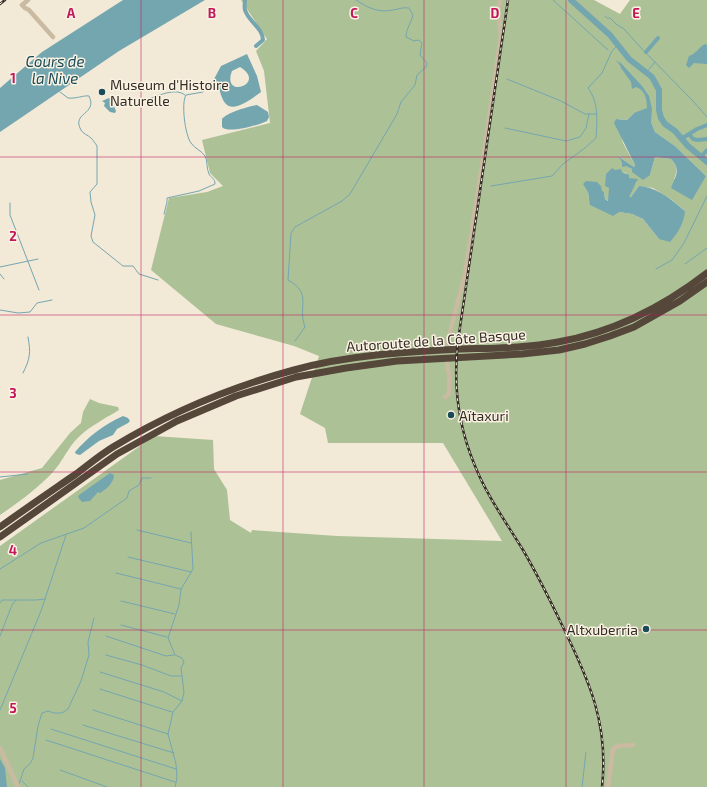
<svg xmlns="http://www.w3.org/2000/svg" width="707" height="787" font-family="'Exo 2',sans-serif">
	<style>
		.green { fill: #adc196; fill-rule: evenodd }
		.water { fill: #74a6b0; fill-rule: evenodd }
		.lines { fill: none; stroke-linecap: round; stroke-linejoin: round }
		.stream { stroke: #74a6b0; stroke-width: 1 }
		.canal { stroke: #74a6b0; stroke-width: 4 }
		.river { stroke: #74a6b0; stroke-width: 6 }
		.minor { stroke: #cabaa2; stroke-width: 4.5 }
		.highway { stroke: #56473b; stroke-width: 7 }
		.rail-casing { stroke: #342c25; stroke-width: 2.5 }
		.rail { stroke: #faf2e3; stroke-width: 1; stroke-dasharray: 3; stroke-linecap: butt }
		.grid { fill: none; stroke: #c2185b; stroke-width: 1; stroke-opacity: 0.55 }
		.poi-dot { fill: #194b58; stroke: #faf2e3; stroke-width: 1.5 }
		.labels { text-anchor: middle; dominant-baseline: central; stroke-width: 3; stroke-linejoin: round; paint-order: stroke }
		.poi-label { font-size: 14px; fill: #342c25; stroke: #faf2e3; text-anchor: start }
		.street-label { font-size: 14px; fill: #342c25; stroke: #faf2e3 }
		.water-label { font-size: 15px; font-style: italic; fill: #194b58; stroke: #faf2e3 }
		.grid-label { font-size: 13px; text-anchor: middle; font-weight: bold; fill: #c2185b; stroke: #faf2e3; stroke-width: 3; stroke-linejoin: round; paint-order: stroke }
	</style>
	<rect width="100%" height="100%" fill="#f2e9d6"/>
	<path class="green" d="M241,0H594L620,14L630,0H707V787H0V546L154,436L213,440L214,469L227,490L230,520L251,533L252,530L337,536L502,541L443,443H328L325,428L300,414L319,356L294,346L216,324L151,270L169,198L207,192L223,186L210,173L202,140L270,123L264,71L256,51L267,39ZM634,113L651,114V122L655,132L675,146L706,176L674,179C678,169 677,166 671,159L655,157L650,175C636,171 627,169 618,156L619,155L622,159L634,167L635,165L623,143L617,119L627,120ZM622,172L626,173L629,178L637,182L634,186L628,197H631L639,186L653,188L672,200L685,211L659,239L643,219L632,214L619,212L589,199L588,192H604L605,199L609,201V188Z
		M90,399L99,403L118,407L119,410C104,419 86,428 74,442C66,452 61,463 53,472C37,489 19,502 0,515V480L42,468L70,433L81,423L83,412Z"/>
	<path class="water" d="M123,0H205L119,51L0,132V88L42,52Z
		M705,44L707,45V64L694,63L689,68L686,65L689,56C696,54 699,47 705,44Z
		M247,54L257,76L261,92C254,97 234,113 226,104C221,99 220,89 217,83L213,81L221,66ZM240,67C268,84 221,100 232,71Z
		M619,61L642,86L649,96L652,109L651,122L655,132L675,146L706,176L692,200L671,188C676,175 681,170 671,159L655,157L650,175L643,180L632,172V169L626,166L622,167V162L618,156V155L622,159L634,167L635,165L614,123L616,119L627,120L634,113L647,108C647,99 645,90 636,87L632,89L631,82L621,68Z
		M109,98L111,99L116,111L115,113L110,112L104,106L105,103L102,101Z
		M257,105L268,112L269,117L267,121C259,125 228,134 222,127V119C226,113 249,106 257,105Z
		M612,168L615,170L621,169L622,172L629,175V178L638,179L629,197H631L639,186C657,187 672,200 685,211C684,223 678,233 670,242L659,239L643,219L632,214L619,212L613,216L590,205L588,192L583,184L586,181L597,182L601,186L602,191L604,192L605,199L608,201L609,188L605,186L606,174Z
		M123,416L128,418L130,421L128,423L117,429L113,435L99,441L80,455L76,454L75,452C89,436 103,425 123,416Z
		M110,473L114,475C114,482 107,489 100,493L98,492L90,501L82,502L78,497L79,495Z
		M0,759L5,768L7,787H0Z"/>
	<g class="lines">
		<path class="stream" d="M553,0L608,50
			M605,16L607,18H610L616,24L624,29L642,49L692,100L707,117
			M617,61L620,65
			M646,73L655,62
			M507,79L561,101L585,114H597
			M60,92L68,98C76,99 84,95 89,96C98,115 71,112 81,130C83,134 88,135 91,138C93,140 95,143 97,146V184L90,192L91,202L95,215L91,236L93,242L123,266H133L139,274L158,280
			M146,100C158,96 175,87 185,95
			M505,128L566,141L580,137L586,128L589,114
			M491,186L552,176L563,164L585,148L596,138C597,120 599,103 588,88L602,73L612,51L619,44
			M10,203V215L39,290
			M164,214L167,202V198L199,191L215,184C215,178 211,178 209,174C206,168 208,161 205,156C201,150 195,149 191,143C185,135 181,103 186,95L203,92L213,81
			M685,264L707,248
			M0,267L38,259
			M656,269L672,260L684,243L707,196
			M0,274L4,279
			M0,310L18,313L30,312L37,303L52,300
			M295,341L305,327C297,305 313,294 288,280L291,233L295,227L342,201L350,194L397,114L401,102L415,85L417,75L426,67L427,63L420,55L422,43L419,40L414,41L406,37C406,29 411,23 413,15L409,8C403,7 399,9 393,10C378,13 368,8 356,0
			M23,373C30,359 31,353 28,337
			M0,477L28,474
			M137,530L191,543
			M128,557L191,572
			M0,569L41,543L84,528L127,498L129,491L139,485L142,478H151
			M116,573L181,589
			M121,601L175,614
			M0,603L2,600H16
			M121,625L167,637
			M0,636L12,605L16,600H36L45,599
			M106,636L166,656L174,655
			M106,655L142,665L171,676H181
			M100,672L164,692L182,701
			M100,689L172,712
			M0,710L41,611L66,535
			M93,710L168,734
			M83,725L174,753
			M51,729L176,769
			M46,740L175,782
			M60,770L107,787
			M22,781L28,787
			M19,784L24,769L30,764L33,758L38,726L42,713L48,711L54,713H62L68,709L81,681L89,655L88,642L94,618
			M175,787L177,778L176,764L168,734L173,712L182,701L184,692L181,668L184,662L182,658L175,655L168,638L179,605L181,589L193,569L191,532
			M582,787L586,752"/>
		<path class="canal" d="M245,0C245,3 244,7 245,10C248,21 263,28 263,40L256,46
			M646,52L658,38
			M689,134L693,139L698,140L707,139
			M681,139L697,129L707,125
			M701,157L707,150"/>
		<path class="river" d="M571,0L610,35L629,59L652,77L659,90V110L661,118L665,124L675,131L688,146L707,162"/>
		<path class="minor" d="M28,0L22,5L25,8L29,10L53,37
			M447,344L465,274L485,146L501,35L498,11L500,0
			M445,397L449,394V374L447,364
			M0,748L18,787
			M608,787L613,749L618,746L633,745"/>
		<path class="highway" d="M0,527C25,509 50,492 76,474C88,465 100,455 113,447C169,413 231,387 294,370C348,355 406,352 462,349C494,348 527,348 558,342C614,332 663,307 707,273
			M0,537L117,454L177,421L236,396L296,377L346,368L397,361L522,354L559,350L585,344L610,336L634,327L680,301L707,282"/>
		<g class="rail-casing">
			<path id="rail" d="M508,0L458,341C453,384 458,426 475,466C487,496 506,522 523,550C537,574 550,600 562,625C589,680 609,724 602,787
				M0,4L5,0"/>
		</g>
		<use href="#rail" class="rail"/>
	</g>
	<path class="grid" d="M141,0V787M283,0V787M424,0V787M566,0V787M0,157H707M0,315H707M0,472H707M0,630H707"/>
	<g class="poi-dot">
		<circle cx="102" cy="92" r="4"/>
		<circle cx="451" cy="415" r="4"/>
		<circle cx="646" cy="629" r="4"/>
	</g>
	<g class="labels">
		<g class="poi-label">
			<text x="110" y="84">Museum d'Histoire<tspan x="110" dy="16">Naturelle</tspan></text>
			<text x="459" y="415">Aïtaxuri</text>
			<text x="638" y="629" text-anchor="end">Altxuberria</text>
		</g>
		<g class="street-label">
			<text transform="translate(436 340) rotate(-4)">Autoroute de la Côte Basque</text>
		</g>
		<g class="water-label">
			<text x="55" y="61">Cours de<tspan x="55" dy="17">la Nive</tspan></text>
		</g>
	</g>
	<g class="grid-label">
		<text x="71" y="18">A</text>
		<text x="212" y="18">B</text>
		<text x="354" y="18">C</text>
		<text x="495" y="18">D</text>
		<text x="636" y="18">E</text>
		<text x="13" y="83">1</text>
		<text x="13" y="241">2</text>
		<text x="13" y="398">3</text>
		<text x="13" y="555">4</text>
		<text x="13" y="713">5</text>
	</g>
</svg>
